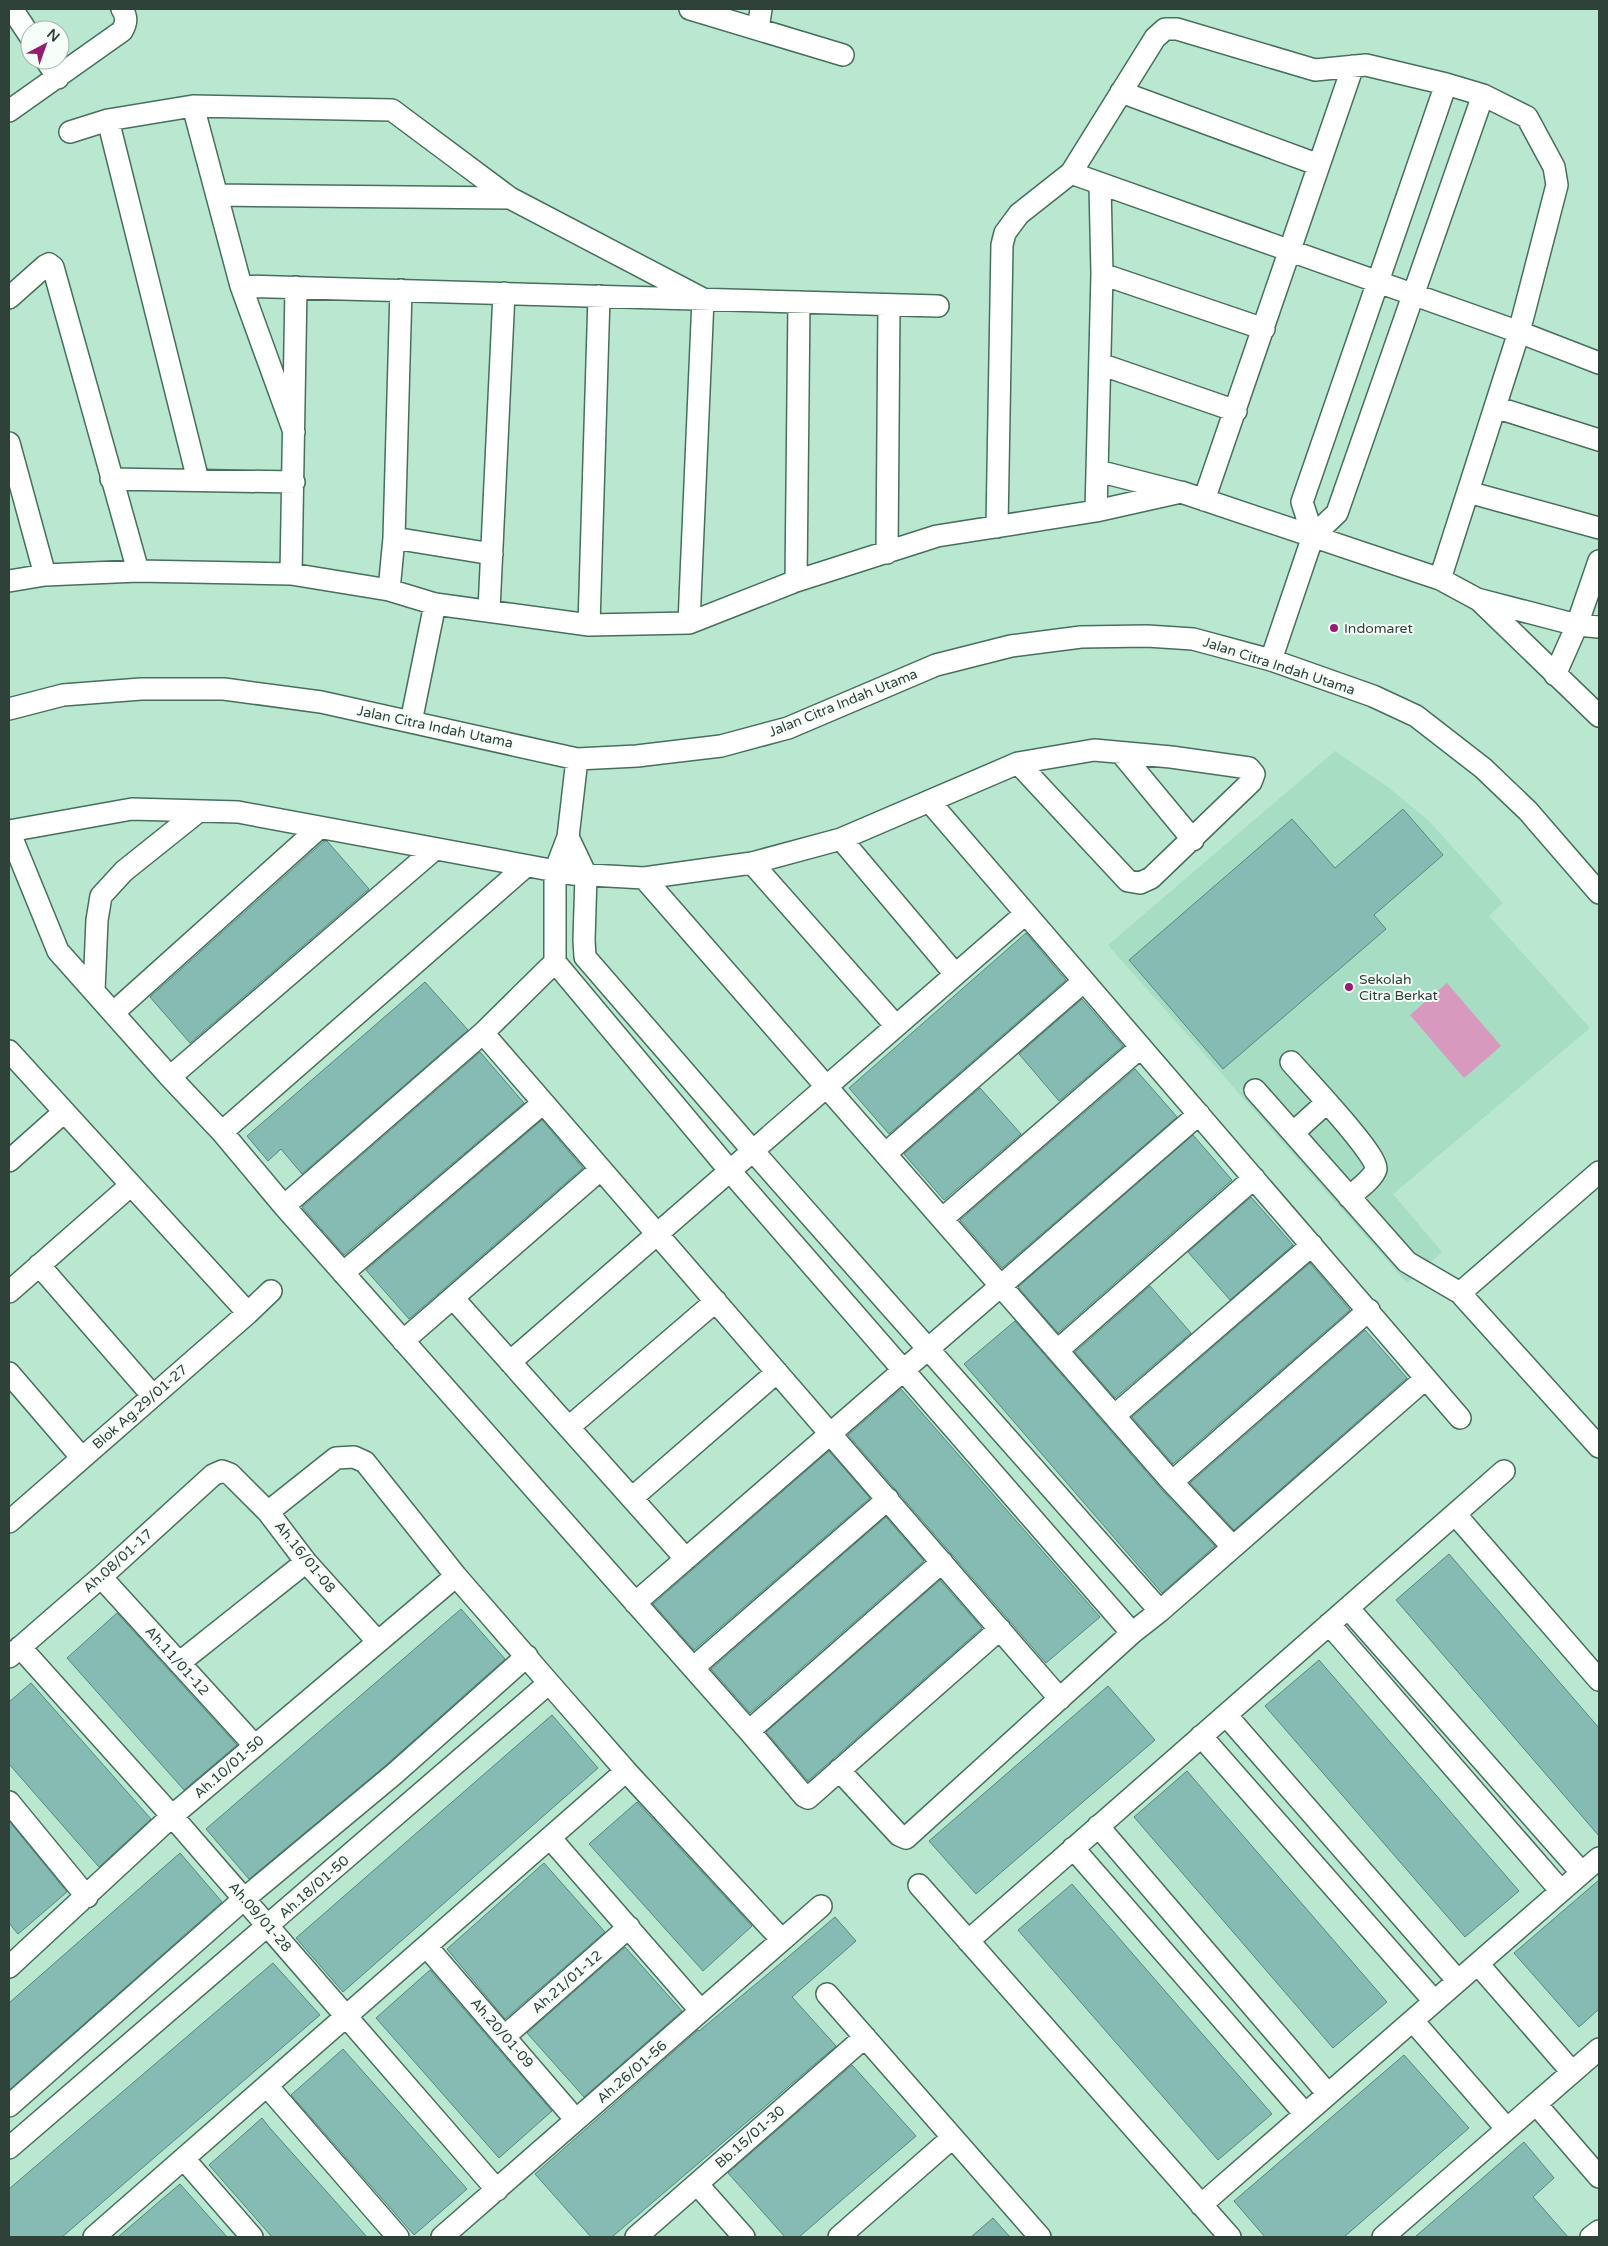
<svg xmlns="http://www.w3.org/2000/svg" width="1608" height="2246" font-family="'Varela Round',sans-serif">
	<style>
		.built { fill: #a7ddc2 }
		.green { fill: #d899be }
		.building { fill: #85bbb2; stroke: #548880 }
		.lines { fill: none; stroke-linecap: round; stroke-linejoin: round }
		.minor-casing { stroke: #46705c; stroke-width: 24 }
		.minor { stroke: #fff; stroke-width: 21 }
		.poi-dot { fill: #981b73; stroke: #f5fef9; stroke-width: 2 }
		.labels { text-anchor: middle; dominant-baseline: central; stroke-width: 4; stroke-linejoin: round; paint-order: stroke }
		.poi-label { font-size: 14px; fill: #2f4239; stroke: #f5fef9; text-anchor: start }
		.street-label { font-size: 14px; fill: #2f4239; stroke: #f5fef9 }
	</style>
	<rect width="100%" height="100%" fill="#b9e7d0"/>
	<path class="built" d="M1335,751L1389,788L1429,821L1503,903L1489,916L1590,1028L1393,1194L1442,1252L1407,1283L1108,945Z"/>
	<path class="green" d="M1447,983L1501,1046L1464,1078L1410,1015Z"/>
	<path class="building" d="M1403,809L1443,855L1374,915L1386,929L1223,1069L1129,960L1292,819L1335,868Z
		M324,841H327L369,889L190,1043L150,997Z
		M1026,933L1066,980L889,1134L849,1088Z
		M425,982L468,1030L302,1174L281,1149L268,1161L247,1136Z
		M1082,999L1123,1046L1059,1101L1019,1054Z
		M480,1052L524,1103L344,1255L302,1207Z
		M1135,1069L1177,1117L1002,1268L960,1220Z
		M980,1088L1021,1134L944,1200L904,1154Z
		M542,1120L583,1168L409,1319L366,1270Z
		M1193,1135L1232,1180L1058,1333L1018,1287Z
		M1251,1197L1293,1245L1230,1300L1188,1252Z
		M1310,1263L1350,1310L1173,1464L1132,1417Z
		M1150,1286L1191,1333L1115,1398L1075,1352Z
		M1015,1321L1163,1491L1215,1546L1162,1593L964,1364Z
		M1365,1330L1407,1378L1234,1530L1190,1483Z
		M901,1389L1100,1617L1046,1663L848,1435Z
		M829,1451L870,1498L694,1650L653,1604Z
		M886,1517L924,1561L750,1713L711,1669Z
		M1449,1554L1599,1728V1836L1396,1600Z
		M940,1580L982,1628L808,1781L766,1732Z
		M461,1609L505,1659L385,1766L249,1879L206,1829Z
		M117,1613L237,1745L184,1790L67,1658Z
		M1319,1660L1519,1891L1465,1937L1265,1706Z
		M31,1683L151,1819L99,1867L9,1764V1702Z
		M1108,1686L1155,1740L976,1894L929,1841Z
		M552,1715L598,1768L343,1992L296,1938Z
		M1187,1771L1387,2002L1333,2048L1134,1817Z
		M637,1802L752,1926L703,1971L589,1844Z
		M9,1821L67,1892L18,1934L9,1923Z
		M180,1853L222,1902L9,2090V2003Z
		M544,1863L605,1932L505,2019L447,1949Z
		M1599,1880V2009L1579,2027L1514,1953Z
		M1072,1884L1272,2114L1218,2160L1018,1930Z
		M835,1917L856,1941L792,1997L836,2046L612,2237H591L535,2174L698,2030L699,2031L768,1974Z
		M625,1947L682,2011L584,2097L527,2033Z
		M273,1963L320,2015L62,2237H9V2189Z
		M430,1970L552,2111L499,2158L376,2018Z
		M343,2049L467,2189L414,2235L291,2095Z
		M1404,2055L1469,2128L1344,2237H1265L1234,2201Z
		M852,2065L916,2136L799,2237H785L728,2173Z
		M262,2118L269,2127L367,2237H272L209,2165Z
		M1524,2142L1554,2178L1533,2197L1568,2237H1415Z
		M180,2184L227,2237H118L161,2200Z
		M993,2218L1010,2237H971Z"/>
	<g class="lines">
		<g class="minor-casing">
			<path id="minor" d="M12,9L30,36
				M690,9L843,55
				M758,29L761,9
				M46,60L58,78
				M1121,92L1319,165
				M193,106L241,286L294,432
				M9,111L122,31C127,22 127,17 122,9
				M108,120L198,480
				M70,132L108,120L193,106L392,110L510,198L703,299L689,623
				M1071,173L1519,332L1599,363
				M217,195L510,198
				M1102,274L1264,329
				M241,286L938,306
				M9,298L45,266L49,264L53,267L138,571
				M1100,364L1236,411
				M1495,407L1599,440
				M9,443L45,575
				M1098,471L1176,491
				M111,479L294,482
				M1468,492L1599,528
				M1204,500L1353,66
				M1096,511L1102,274L1100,185
				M997,527L1002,245L1005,233L1019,214L1071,173L1155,38L1165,29H1177L1315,70L1366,65L1446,84L1483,95L1527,117L1554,167L1557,185L1519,332L1440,579
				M1313,536L1302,502L1446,84
				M394,538L492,554
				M887,553L889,305
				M291,574L296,287
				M9,581L45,575L138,571L291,574L389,590L435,604L589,625L689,623L796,581L937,536L1096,511L1181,492L1440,579L1477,599L1577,625L1599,627
				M796,581L799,302
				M389,590L394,538L401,290
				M1479,600L1599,716
				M489,610L504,293
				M589,625L599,296
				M1271,660L1313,536L1337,513L1483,95
				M1555,675L1577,625L1599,561
				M9,709L63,695L141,689H224L321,702L577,759L637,756L721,746L788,728L936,665L1011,646L1081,637L1147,636L1193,639L1271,660L1373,696L1416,716L1483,768L1528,811L1599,893
				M411,722L435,604
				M1121,753L1193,840
				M577,759L568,837L555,871V962L730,1171L1132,1633
				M929,801L1460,1418
				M9,831L132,809L238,812L572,874L644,878L752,863L841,839L1018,763L1094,750L1171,757L1249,768L1254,774L1251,782L1151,878L1140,883L1128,881L1018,763
				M9,831L58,951L170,1077L222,1132L284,1206L749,1731L804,1796L808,1798L1000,1629
				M568,837L586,875L584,940L585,957L753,1151L1160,1611
				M841,839L955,974
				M752,863L896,1026
				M644,878L1172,1482L1232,1546
				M94,991L97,920L101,896L124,871L199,811
				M113,1013L319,828
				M483,1033L1060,1699
				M9,1051L248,1313
				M1291,1062C1304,1077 1379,1156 1376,1169C1373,1179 1357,1190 1349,1197
				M170,1077L435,849
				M1255,1090L1407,1262L1460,1293
				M222,1132L526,866
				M1293,1133L1326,1103
				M885,1154L1084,981
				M9,1161L64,1112
				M1599,1172L1460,1293L1599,1447
				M284,1206L483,1033L555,962
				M942,1219L1141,1047
				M39,1265L153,1396
				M343,1273L543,1103
				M9,1292L131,1185
				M453,1298L686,1559
				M403,1341L601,1169
				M1058,1350L1254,1178
				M510,1362L1025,914
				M9,1373L82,1458
				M1114,1416L1312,1245
				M569,1427L716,1301
				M1172,1482L1369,1310
				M632,1498L777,1372
				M268,1512L336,1458L354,1457L365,1462L456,1576L549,1683L626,1771L782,1940
				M1455,1514L1599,1680
				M9,1522L248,1313L271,1291
				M101,1577L254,1745
				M635,1603L1199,1114
				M1348,1608L1582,1873
				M1329,1624L1561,1891
				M20,1647L172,1816L497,2190
				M9,1657L101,1577L213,1475L222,1471L230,1474L268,1512L306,1562L378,1642
				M179,1663L306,1562
				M693,1668L888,1499
				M1226,1715L1458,1981
				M749,1731L942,1562
				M1201,1736L1434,2001
				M839,1770L899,1835L906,1838L1132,1633L1160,1611L1425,1379
				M9,1802L87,1897
				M1098,1826L1328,2094
				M551,1839L701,2011
				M1073,1848L1305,2114
				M919,1885L1230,2237
				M968,1941L1504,1471
				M427,1947L576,2120
				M1478,1964L1572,2072
				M9,1967L172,1816L456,1576
				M827,1994L1040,2237
				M1413,2021L1507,2129
				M505,2036L629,1927
				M267,2086L398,2237
				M1536,2104L1599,2177
				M9,2106L244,1899L393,1775L527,1656
				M9,2148L549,1683
				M184,2159L252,2237
				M697,2184L744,2237
				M1201,2205L1599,1858
				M94,2237L626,1771
				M442,2237L821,1906
				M636,2237L865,2037
				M839,2237L952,2138
				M1383,2237L1599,2049
				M1591,2237L1599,2231"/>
		</g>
		<use href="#minor" class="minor"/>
	</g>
	<g class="poi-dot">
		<circle cx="1334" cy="628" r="5"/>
		<circle cx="1349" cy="987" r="5"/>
	</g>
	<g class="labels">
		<g class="poi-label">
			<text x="1344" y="628">Indomaret</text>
			<text x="1359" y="979">Sekolah<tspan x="1359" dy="16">Citra Berkat</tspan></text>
		</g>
		<g class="street-label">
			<text transform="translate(1279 666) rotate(18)">Jalan Citra Indah Utama</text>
			<text transform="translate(843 703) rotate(-22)">Jalan Citra Indah Utama</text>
			<text transform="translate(435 727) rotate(12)">Jalan Citra Indah Utama</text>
			<text transform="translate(140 1407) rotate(-41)">Blok Ag.29/01-27</text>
			<text transform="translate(305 1557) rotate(51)">Ah.16/01-08</text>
			<text transform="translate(118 1561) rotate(-42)">Ah.08/01-17</text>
			<text transform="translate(177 1661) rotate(48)">Ah.11/01-12</text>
			<text transform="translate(229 1767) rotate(-41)">Ah.10/01-50</text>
			<text transform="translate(314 1887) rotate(-41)">Ah.18/01-50</text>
			<text transform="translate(260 1917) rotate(49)">Ah.09/01-28</text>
			<text transform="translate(567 1982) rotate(-41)">Ah.21/01-12</text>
			<text transform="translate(502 2033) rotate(49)">Ah.20/01-09</text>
			<text transform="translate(632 2072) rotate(-41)">Ah.26/01-56</text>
			<text transform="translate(750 2137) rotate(-41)">Bb.15/01-30</text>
		</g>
	</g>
	<rect width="1608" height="2246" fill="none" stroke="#2f4239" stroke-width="20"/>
	<g transform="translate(45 45) rotate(41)"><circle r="24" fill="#f5fef9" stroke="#a6b3ac"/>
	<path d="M0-4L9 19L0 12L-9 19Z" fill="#981b73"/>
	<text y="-8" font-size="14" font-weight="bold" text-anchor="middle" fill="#2f4239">N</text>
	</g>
</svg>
